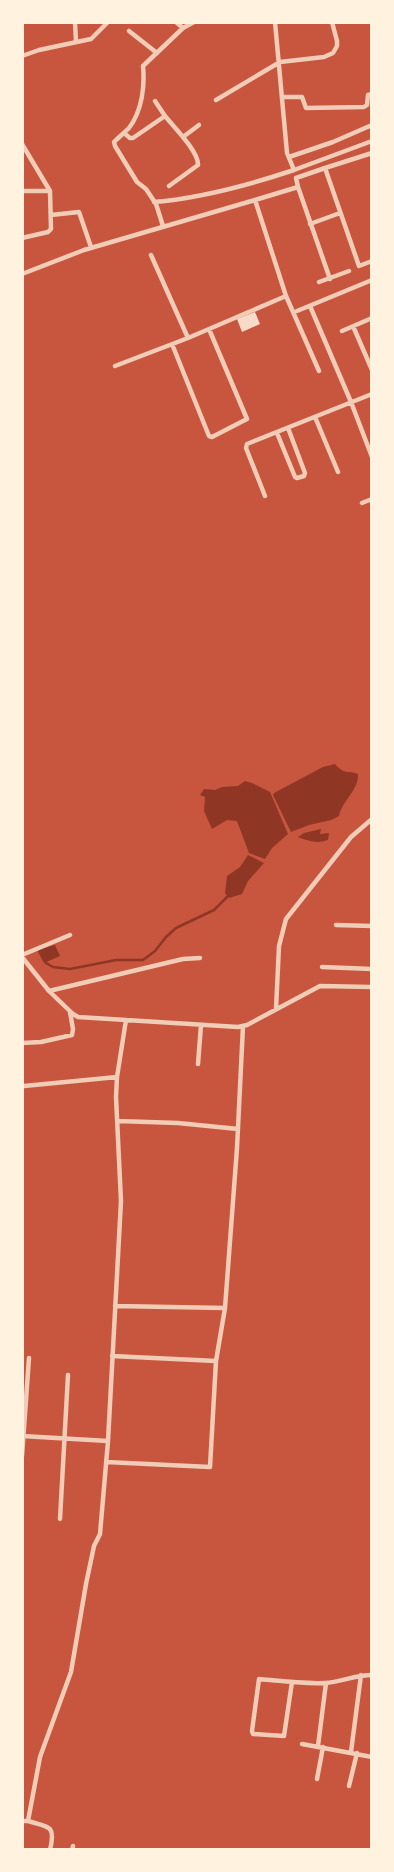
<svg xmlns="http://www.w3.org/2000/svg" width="394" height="1872" font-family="'Nunito Sans',sans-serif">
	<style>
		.water { fill: #8f3625 }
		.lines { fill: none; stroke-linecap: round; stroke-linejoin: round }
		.stream { stroke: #8f3625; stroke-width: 2.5 }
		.building { fill: #f7dbc8 }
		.minor { stroke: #f1ccb7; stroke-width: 4.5 }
	</style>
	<rect width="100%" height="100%" fill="#c8553d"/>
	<path class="water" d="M335,764C345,775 346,770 358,774C359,790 342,801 339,816L331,820L309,825L291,832L273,795L274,793L323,767Z
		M245,781L252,783L270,792L288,834L272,848L265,859L249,853L237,821L227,820L212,829L204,811L205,797L200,795L204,789L215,790L222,787L238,786Z
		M321,829L320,834L329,833L328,840C317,844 309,841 298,837L304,833Z
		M248,855L264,863L248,881L242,894L229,898L225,893L227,876L240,867Z
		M55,945L60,956L44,963L37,950Z"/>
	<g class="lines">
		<path class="stream" d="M46,963L53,967L70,969L116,960H143L155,951L166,937L176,928L214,910L228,896"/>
	</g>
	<path class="building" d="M255,312L260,324L242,332L237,319Z"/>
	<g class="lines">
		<path class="minor" d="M75,22L76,42
			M176,22L183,28
			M275,22L287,153L294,170L372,141
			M129,31L157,53
			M22,56L39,50L91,39L108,22
			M283,97H302L306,108L364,107L367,105L368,95L372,94
			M216,100L280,62L324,57L333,53L337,46V41L332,22
			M155,101L165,116
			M124,133L130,138H133L165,116C174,127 199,152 198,165L169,186
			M183,137L199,125
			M22,144L50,191L51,229L48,232L22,238
			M289,157L333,142L372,125
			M325,168L372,153
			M298,187L296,178L325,168L359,266L372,261
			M22,191H50
			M255,200L298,187L330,279
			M154,202C202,198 249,185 294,170
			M51,215L79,212L91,247
			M310,224L340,213
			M163,226L156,204L146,189L137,182L115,146L114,142C119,137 124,133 129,128C142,111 145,86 143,66L183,28L194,22
			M22,274L84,250L255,200L286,296L188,338L151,255
			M319,282L349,271
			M286,296L319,371
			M310,306L351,402L372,457
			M297,311L372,280
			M353,326L372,370
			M342,331L372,318
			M172,344L209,436L212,437L247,419L209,329
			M115,366L188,338
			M315,417L338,472
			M277,433L295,477L297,478L304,476L305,473L288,428
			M265,496L246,448L247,444L372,394
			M362,503L372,499
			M336,925L372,926
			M22,955L70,935
			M22,957L49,991L73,1014L78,1017L238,1027L247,1025L320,986L372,987
			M322,967L372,969
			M49,991L183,959L200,958
			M276,1009L279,946L286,919L351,837L372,819
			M22,1043L41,1042L72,1035L73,1029L70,1012
			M198,1064L201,1025
			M24,1086L117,1077
			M118,1121L178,1123L238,1129
			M115,1306L225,1308
			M112,1356L216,1361
			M22,1436L108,1441
			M22,1456L29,1358
			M106,1462L210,1467L216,1361L225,1308L237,1148L243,1026
			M60,1519L68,1375
			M292,1682L284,1736L253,1734L252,1731L259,1679C280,1681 303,1684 325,1683C341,1682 355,1675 372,1675
			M302,1744L372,1757
			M318,1746L326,1683
			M351,1752L361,1675
			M317,1779L323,1747
			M349,1786L357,1753
			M22,1821H28L40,1757L71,1672L86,1584L94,1546L100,1534L108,1441L121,1201L116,1097L117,1077L126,1020
			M28,1821C49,1828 56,1824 50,1850
			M72,1850L73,1846"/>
	</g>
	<rect width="394" height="1872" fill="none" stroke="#fff3e0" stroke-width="48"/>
</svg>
